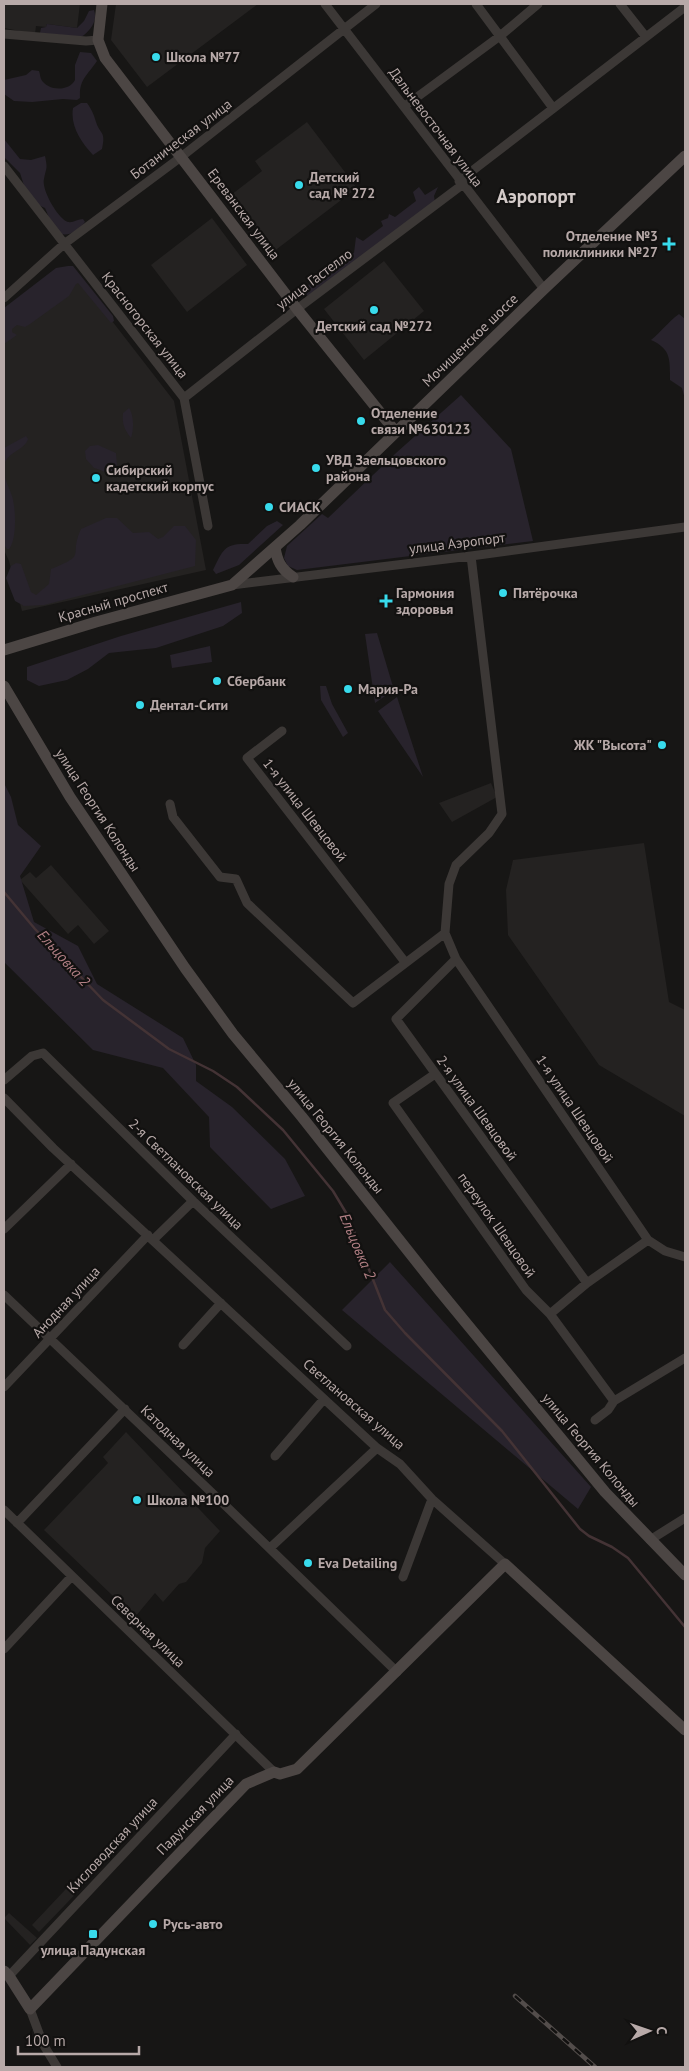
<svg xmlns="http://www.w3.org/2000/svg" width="689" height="2071" font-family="'PT Sans',sans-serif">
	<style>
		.built { fill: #242221 }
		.green { fill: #28232c }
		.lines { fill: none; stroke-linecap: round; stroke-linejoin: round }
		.stream { stroke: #443335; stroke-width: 2.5 }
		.street { stroke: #3c3836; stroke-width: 9 }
		.secondary { stroke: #4c4644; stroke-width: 11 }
		.rail-casing { stroke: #534d4b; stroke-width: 4.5 }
		.rail { stroke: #121110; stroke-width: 2.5; stroke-dasharray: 8; stroke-linecap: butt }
		.poi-dot { fill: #38dbec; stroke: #121110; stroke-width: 2 }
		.labels { text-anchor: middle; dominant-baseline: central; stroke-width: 4.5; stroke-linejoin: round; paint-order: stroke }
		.poi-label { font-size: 14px; font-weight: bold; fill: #b7a9a8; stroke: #121110; text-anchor: start }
		.street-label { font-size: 14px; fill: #b7a9a8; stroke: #121110 }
		.water-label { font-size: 15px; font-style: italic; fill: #b17f84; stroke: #121110 }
		.district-label { font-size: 19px; font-weight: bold; fill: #d3cac8; stroke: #121110 }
	</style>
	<rect width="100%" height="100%" fill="#171615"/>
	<path class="built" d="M4,4H80L77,28L47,24L46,27L36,26L35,34L4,28Z
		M116,4H258L147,87L111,40Z
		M307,122L357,188L273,252L231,195L262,171L255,161Z
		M212,218L247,265L187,312L151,265Z
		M384,261L424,311L364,360L324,309Z
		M71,268L174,401L206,570L22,611L9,561L4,550V320Z
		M491,783L497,797L452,822L439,803Z
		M644,843L669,1002L685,1010V1116L599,1065L508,935L506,890L513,860Z
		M51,865L109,931L94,944L78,925L68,934L20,880L30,872L36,878Z
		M126,1432L220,1531L205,1548L202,1563L186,1582L179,1584L163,1602L155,1593L135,1617L44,1530L108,1463L103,1457Z
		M81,1873L89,1880L39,1932L32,1925Z
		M9,1913L37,1938L30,1945L4,1918Z"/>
	<path class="green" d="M94,10C98,21 90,31 81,37L40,33L41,28L46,27L47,24L77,28L84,21L89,11Z
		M80,52L91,53L97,61C87,76 79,79 80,98L77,100L63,99L32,102L14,101L4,94V80L26,75L32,70L39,71C40,74 40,76 41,79C47,91 69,92 75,80V65Z
		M81,103H87C92,110 94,115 96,122C100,135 106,130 102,149L93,155C81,142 70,126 73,108Z
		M4,139L20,159L31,160L45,156C48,170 46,167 44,179C41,189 58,219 68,222C73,223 78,219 83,219L85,222C79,230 66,240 56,231C51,226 48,214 45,208L29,201L20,173L4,157Z
		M419,187L425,195L438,187L434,196L435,202L308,296L303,293C307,283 322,274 331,272L332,266L350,254L354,253L356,237L363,241L383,226L381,221L388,218L389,214L395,217L416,201L413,192Z
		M68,266H73L113,316L114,321L111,323L78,283L76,284L69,296L30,324L25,327L17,325L12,329V332L17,335L4,344V308L56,268Z
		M679,314L685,319V399L682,388L670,380C670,359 671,349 651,340C661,332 668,322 679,314Z
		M461,395L511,449L533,541L297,570L288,566L284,558L287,546L322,514L328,518L396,453Z
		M129,408C134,415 134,430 131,438C124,429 122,424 123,413Z
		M26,436L28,439C25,450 8,452 5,463C1,474 9,486 12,496C16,508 17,540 9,549H7L4,545V448Z
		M98,445L116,453L117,466L113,473C106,474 100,469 94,468L86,459L85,451L90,446Z
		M106,518H117L133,533L149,532L158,539L163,537L174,526H185L196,540L195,566L44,605L24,606L15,601L6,578L11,566L16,563L21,564L31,592L36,595L49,584L51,569C89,554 68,557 81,529Z
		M277,521L283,525L239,565L216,574L213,570C223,550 224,543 248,544L267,526Z
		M241,602L242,613L223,626L156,648L109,653L88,669L67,680L39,686L27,680V667L121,636Z
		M377,633L394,690L375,703L365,634Z
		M210,646L212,662L172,668L170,655Z
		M320,686H326L332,704L348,733L343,737L321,700Z
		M397,697L423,777L378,711Z
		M4,783L11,797L18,825L41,846L20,876L34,922L78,946L97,984L183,1038L196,1065V1081L232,1107L285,1159L305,1196L271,1209L210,1147L209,1117L163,1068L93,1050L4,962Z
		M390,1262L591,1487L578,1509L342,1310Z"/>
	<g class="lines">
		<path class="stream" d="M4,892L35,929L103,1000L169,1049L213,1071L237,1087L283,1130L333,1191L348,1216L385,1310L405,1333L502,1431L580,1529L589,1536L612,1547L628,1558L685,1627"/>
		<path class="street" d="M325,4L544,289
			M476,4L553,108
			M620,4L646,37
			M4,34L86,41L98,40
			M405,106L500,36L538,4
			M4,166L184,398L208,526
			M459,181L685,7
			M4,298L64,244L181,157L376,4
			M184,398L297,309L462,185
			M471,556L502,814L489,833L456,865L449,884L445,933L456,959L648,1240L665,1251L685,1257
			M232,585L471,556L685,527
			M282,731L247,758L405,962
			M170,804L173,817L220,877L236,879L247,903L353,1003L445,933
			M456,959L396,1019L587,1283
			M435,1074L393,1103L526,1290L550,1314L614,1401
			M4,1080L32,1056L43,1053L193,1201L347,1346
			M4,1098L53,1148L377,1448L400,1464L432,1499L505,1564
			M4,1229L71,1164
			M153,1240L193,1201
			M4,1295L230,1510L397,1672
			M550,1314L587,1283L648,1240
			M183,1345L221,1303
			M4,1387L148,1235
			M595,1420L608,1410L614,1401L685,1358
			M275,1456L324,1399
			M4,1510L274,1772
			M17,1523L125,1409
			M650,1540L685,1518
			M270,1548L377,1448
			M403,1577L432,1499
			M4,1649L72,1576
			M9,1976L236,1734
			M30,2009L43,2044L57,2067"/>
		<path class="secondary" d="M102,4L98,40L105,58L297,309L395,431
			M275,547C277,561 281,569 293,577
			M4,650L96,622L232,585L300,525L544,289L685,156
			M4,686L70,797L185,968L233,1034L302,1117L439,1290L605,1492L685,1575
			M4,1971L9,1976L30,2009L246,1784L274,1772L280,1774L297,1769L505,1564L685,1730"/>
		<g class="rail-casing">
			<path id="rail" d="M515,1996L595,2067"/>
		</g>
		<use href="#rail" class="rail"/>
	</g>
	<g class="poi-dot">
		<circle cx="156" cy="57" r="5"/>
		<circle cx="299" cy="185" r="5"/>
		<path d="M666.5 236.5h5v5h5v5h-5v5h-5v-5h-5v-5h5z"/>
		<circle cx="374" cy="310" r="5"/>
		<circle cx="361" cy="421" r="5"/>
		<circle cx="316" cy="468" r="5"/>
		<circle cx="96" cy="478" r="5"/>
		<circle cx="269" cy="507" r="5"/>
		<circle cx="503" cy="593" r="5"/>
		<path d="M383.5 593.5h5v5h5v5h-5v5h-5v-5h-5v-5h5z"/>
		<circle cx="217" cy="681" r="5"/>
		<circle cx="348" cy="689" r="5"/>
		<circle cx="140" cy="705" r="5"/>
		<circle cx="662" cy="745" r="5"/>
		<circle cx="137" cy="1500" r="5"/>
		<circle cx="308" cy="1563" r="5"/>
		<circle cx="153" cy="1924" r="5"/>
		<rect x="88" y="1929" width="10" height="10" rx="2.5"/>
	</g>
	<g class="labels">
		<g class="poi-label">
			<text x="166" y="57">Школа №77</text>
			<text x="309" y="177">Детский<tspan x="309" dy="16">сад № 272</tspan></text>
			<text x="658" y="236" text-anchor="end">Отделение №3<tspan x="658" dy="16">поликлиники №27</tspan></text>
			<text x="374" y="326" text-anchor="middle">Детский сад №272</text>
			<text x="371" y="413">Отделение<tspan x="371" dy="16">связи №630123</tspan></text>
			<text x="326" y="460">УВД Заельцовского<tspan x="326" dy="16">района</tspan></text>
			<text x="106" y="470">Сибирский<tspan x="106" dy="16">кадетский корпус</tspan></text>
			<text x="279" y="507">СИАСК</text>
			<text x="396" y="593">Гармония<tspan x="396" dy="16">здоровья</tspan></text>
			<text x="513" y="593">Пятёрочка</text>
			<text x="227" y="681">Сбербанк</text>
			<text x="358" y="689">Мария-Ра</text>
			<text x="150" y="705">Дентал-Сити</text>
			<text x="652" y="745" text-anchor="end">ЖК "Высота"</text>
			<text x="147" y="1500">Школа №100</text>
			<text x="318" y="1563">Eva Detailing</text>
			<text x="163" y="1924">Русь-авто</text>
			<text x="93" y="1950" text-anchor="middle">улица Падунская</text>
		</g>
		<g class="street-label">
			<text transform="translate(436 127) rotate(53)">Дальневосточная улица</text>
			<text transform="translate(181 139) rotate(-37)">Ботаническая улица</text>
			<text transform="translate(244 214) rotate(53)">Ереванская улица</text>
			<text transform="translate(314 279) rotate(-37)">улица Гастелло</text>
			<text transform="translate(145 325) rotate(52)">Красногорская улица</text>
			<text transform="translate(470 340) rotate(-44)">Мочищенское шоссе</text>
			<text transform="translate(457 543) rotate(-7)">улица Аэропорт</text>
			<text transform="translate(113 602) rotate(-16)">Красный проспект</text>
			<text transform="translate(98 810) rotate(57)">улица Георгия Колонды</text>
			<text transform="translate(305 810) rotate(52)">1-я улица Шевцовой</text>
			<text transform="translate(477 1108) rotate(54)">2-я улица Шевцовой</text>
			<text transform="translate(575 1109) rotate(56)">1-я улица Шевцовой</text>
			<text transform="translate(336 1136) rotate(51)">улица Георгия Колонды</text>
			<text transform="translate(186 1174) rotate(44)">2-я Светлановская улица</text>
			<text transform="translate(497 1225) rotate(55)">переулок Шевцовой</text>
			<text transform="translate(66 1302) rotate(-47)">Анодная улица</text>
			<text transform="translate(354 1404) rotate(41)">Светлановская улица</text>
			<text transform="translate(178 1441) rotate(44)">Катодная улица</text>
			<text transform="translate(591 1450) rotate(50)">улица Георгия Колонды</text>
			<text transform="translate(148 1631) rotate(44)">Северная улица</text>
			<text transform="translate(195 1815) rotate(-46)">Падунская улица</text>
			<text transform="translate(112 1845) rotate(-47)">Кисловодская улица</text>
		</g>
		<g class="water-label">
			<text transform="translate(64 958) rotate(48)">Ельцовка 2</text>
			<text transform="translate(358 1246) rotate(67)">Ельцовка 2</text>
		</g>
		<g class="district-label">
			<text x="536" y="196">Аэропорт</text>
		</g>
	</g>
	<rect width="689" height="2071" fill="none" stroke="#b7a9a8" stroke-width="10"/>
	<g transform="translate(649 2031) rotate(88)" stroke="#121110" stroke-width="4" paint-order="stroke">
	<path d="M0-4L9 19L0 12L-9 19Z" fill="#b7a9a8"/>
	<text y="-8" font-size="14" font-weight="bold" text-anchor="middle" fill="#b7a9a8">С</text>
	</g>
	<path d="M18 2046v8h121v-8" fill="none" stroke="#b7a9a8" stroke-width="2.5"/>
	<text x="25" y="2046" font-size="15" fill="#b7a9a8" stroke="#121110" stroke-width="4" paint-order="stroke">100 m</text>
</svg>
